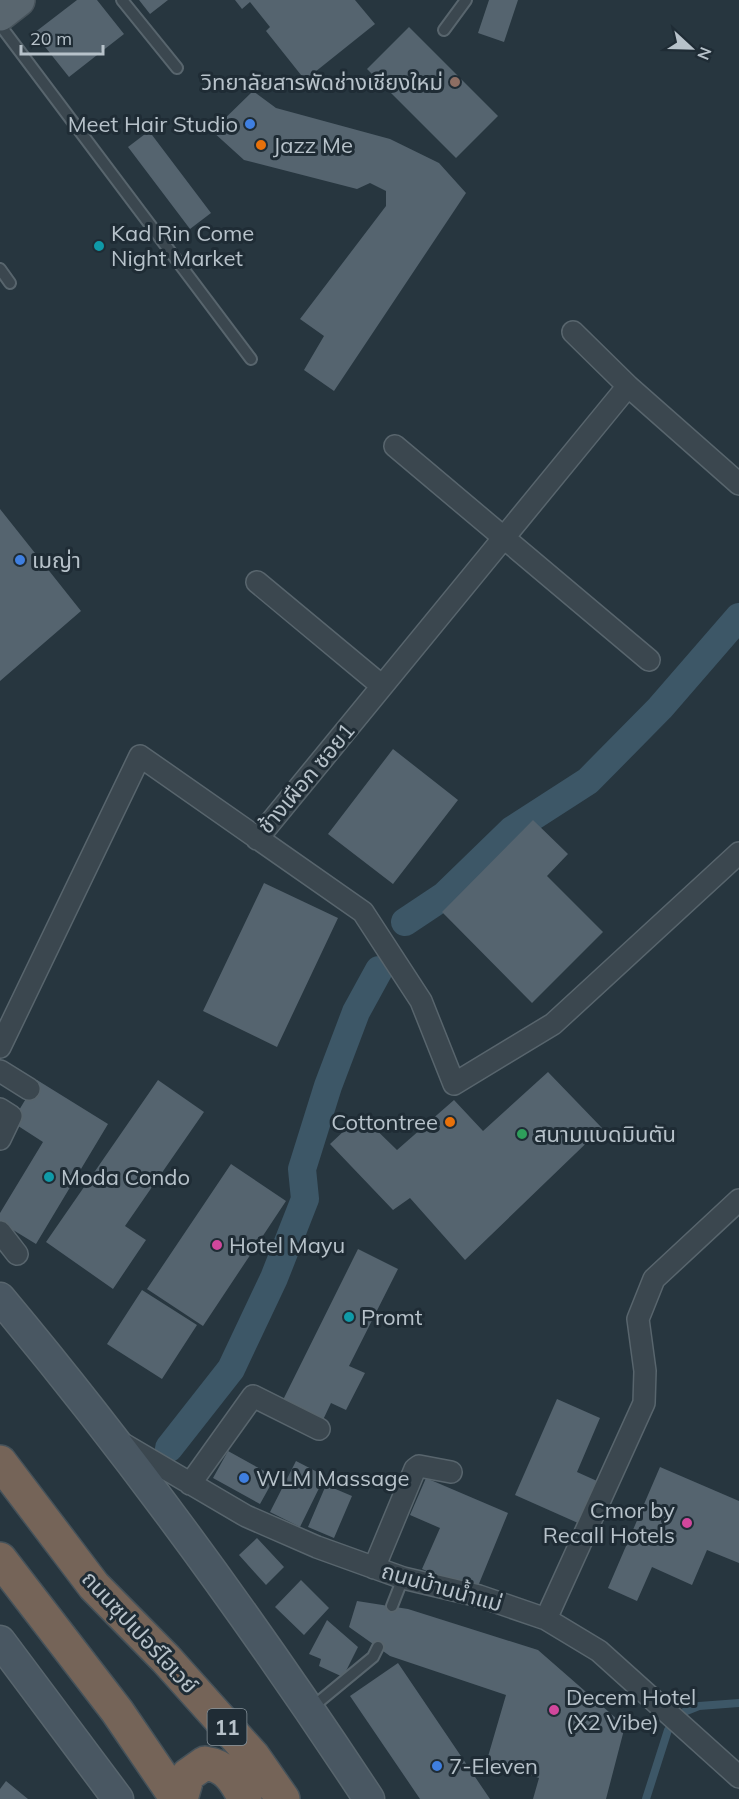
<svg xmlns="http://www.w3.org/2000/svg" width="739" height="1799" font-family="Mulish,'Noto Sans Thai',sans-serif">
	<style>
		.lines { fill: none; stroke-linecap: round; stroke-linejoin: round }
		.stream { stroke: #3d5767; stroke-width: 8 }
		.canal { stroke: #3d5767; stroke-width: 28 }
		.building { fill: #55646f }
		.lane-casing { stroke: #58656d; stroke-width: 14 }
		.street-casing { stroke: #58656d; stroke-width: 24 }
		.secondary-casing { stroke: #58656d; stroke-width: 33 }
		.primary-casing { stroke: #47535b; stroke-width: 36 }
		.highway-casing { stroke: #45525a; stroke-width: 36 }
		.lane { stroke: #3b474f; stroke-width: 10 }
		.street { stroke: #3b474f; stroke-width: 21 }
		.secondary { stroke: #495762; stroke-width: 30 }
		.primary { stroke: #59666f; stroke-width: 33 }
		.highway { stroke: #756458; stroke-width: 33 }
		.education-dot { fill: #8d6e63; stroke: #1f2c35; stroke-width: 2 }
		.shop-dot { fill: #3f7fe0; stroke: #1f2c35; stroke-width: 2 }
		.food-dot { fill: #e8710a; stroke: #1f2c35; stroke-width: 2 }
		.culture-dot { fill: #0f9aa8; stroke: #1f2c35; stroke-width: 2 }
		.leisure-dot { fill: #2e9e5b; stroke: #1f2c35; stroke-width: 2 }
		.hotel-dot { fill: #d1479c; stroke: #1f2c35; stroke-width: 2 }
		.labels { text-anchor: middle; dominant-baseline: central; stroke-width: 6; stroke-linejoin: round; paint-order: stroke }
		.shield { fill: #1f2c35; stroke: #89959d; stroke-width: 1.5 }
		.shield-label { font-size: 21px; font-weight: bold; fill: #b7c2ca }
		.poi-label { font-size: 22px; fill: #b7c2ca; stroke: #1f2c35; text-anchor: start }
		.street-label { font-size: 22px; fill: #b7c2ca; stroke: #1f2c35 }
	</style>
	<rect width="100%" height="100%" fill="#27363f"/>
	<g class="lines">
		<path class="stream" d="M684,1712L699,1706L739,1703
			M646,1799L668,1730"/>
		<path class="canal" d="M405,922L444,896L512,830L588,781L660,708L739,617
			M169,1448L231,1369L274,1278L305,1199L302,1169L328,1086L356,1012L379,970"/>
	</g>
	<path class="building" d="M77,0H97L124,34L69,77L34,33Z
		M139,0H168L150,14Z
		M235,0H355L375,24L305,80L266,31L270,27L250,2L242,9Z
		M489,0H518L504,42L478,33Z
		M409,27L498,116L456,158L367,69Z
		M253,91L276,108L390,139L439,163L466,193L334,391L304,370L324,336L300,319L386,206V191L370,183L357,189L244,160L212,131Z
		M149,131L211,213L190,229L128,147Z
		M0,509L81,611L0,681Z
		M393,749L458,800L393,884L328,834Z
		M533,820L568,854L547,876L603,932L532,1003L442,912Z
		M264,883L338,918L277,1047L203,1011Z
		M548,1072L602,1128L465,1260L410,1198L393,1210L330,1144L361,1115L397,1150L454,1100L483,1131Z
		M37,1080L108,1124L36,1244L0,1222V1213L43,1142L12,1122Z
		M158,1080L204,1112L125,1226L146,1240L113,1289L46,1242Z
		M231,1164L286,1201L203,1326L147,1289Z
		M358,1249L398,1269L349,1366L365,1373L346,1410L331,1403L322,1422L282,1402Z
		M142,1290L197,1325L162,1379L107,1344Z
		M557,1399L600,1418L577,1472L597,1481L578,1523L515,1495Z
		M228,1451L275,1477L260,1504L213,1478Z
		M296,1461L325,1476L300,1527L270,1512Z
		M660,1467L739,1501V1563L707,1550L692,1585L652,1567L637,1601L608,1588Z
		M426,1478L508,1513L476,1591L422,1569L440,1528L410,1515Z
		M326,1485L352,1496L334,1538L308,1527Z
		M257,1538L284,1567L266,1585L239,1555Z
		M301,1580L329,1608L304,1635L275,1607Z
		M357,1601L408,1609L538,1650L625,1726L606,1799H533L539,1778L487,1760L506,1695L390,1656L349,1627Z
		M327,1620L358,1647L343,1677L319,1666L321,1659L309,1654Z
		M398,1663L490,1799H420L350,1696Z
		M6,1781L28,1799H0V1789Z"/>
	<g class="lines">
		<g class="lane-casing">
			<path id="lane" d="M122,0L177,68
				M0,25L251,359
				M444,30L466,0
				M0,269L10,283
				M392,1606L403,1578
				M310,1709L373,1657L378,1647"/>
		</g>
		<g class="street-casing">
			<path id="street" d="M573,332L628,386L739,484
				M395,446L649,660
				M257,582L382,686
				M257,839L628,386
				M0,1047L140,756L363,912L421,1001L454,1084L553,1024L739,853
				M0,1071L29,1089
				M0,1109L11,1116L0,1139
				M0,1232L17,1254
				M125,1445L246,1516L317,1547L403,1578L479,1596L546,1619L599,1651L739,1777
				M190,1484L253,1396L319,1429
				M374,1568L415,1469L419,1466L451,1472
				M546,1619L644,1403L645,1371L638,1319L654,1279L739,1200"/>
		</g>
		<g class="secondary-casing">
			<path id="secondary" d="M0,1298C133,1457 255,1626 369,1799
				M0,1641L118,1799"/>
		</g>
		<g class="primary-casing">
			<path id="primary" d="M0,14L18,0"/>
		</g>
		<g class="highway-casing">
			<path id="highway" d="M0,1462L94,1586L166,1659L253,1756L283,1799
				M0,1559L117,1711L177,1799
				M181,1799L188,1775L205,1763C227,1766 235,1780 245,1799"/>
		</g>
		<use href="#lane" class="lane"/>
		<use href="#street" class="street"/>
		<use href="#secondary" class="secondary"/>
		<use href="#primary" class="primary"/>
		<use href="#highway" class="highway"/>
	</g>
	<circle class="education-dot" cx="455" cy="82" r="6"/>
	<g class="shop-dot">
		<circle cx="250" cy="124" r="6"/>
		<circle cx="20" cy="560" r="6"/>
		<circle cx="244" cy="1478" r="6"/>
		<circle cx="437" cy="1766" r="6"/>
	</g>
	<g class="food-dot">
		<circle cx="261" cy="145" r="6"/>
		<circle cx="450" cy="1122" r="6"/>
	</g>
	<g class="culture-dot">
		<circle cx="99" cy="246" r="6"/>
		<circle cx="49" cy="1177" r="6"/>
		<circle cx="349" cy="1317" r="6"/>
	</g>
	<circle class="leisure-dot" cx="522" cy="1134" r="6"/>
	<g class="hotel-dot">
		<circle cx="217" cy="1245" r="6"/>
		<circle cx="687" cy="1523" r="6"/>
		<circle cx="554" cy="1710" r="6"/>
	</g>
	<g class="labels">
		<rect class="shield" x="207.5" y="1709" width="39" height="36" rx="4.5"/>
		<g class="shield-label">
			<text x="227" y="1727">11</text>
		</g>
		<g class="poi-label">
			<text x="443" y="82" text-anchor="end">วิทยาลัยสารพัดช่างเชียงใหม่</text>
			<text x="238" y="124" text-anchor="end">Meet Hair Studio</text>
			<text x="273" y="145">Jazz Me</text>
			<text x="111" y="233">Kad Rin Come<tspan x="111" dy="25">Night Market</tspan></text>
			<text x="32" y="560">เมญ่า</text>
			<text x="438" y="1122" text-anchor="end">Cottontree</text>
			<text x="534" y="1134">สนามแบดมินตัน</text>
			<text x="61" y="1177">Moda Condo</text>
			<text x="229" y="1245">Hotel Mayu</text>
			<text x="361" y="1317">Promt</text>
			<text x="256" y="1478">WLM Massage</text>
			<text x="675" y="1510" text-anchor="end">Cmor by<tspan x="675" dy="25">Recall Hotels</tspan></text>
			<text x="566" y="1697">Decem Hotel<tspan x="566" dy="25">(X2 Vibe)</tspan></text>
			<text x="449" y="1766">7-Eleven</text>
		</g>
		<g class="street-label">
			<text transform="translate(306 778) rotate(-50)">ช้างเผือก ซอย1</text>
			<text transform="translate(442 1587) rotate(16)">ถนนบ้านน้ำแม่</text>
			<text transform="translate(140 1632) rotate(47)">ถนนซุปเปอร์ไฮเวย์</text>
		</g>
	</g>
	<g transform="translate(691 48) rotate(112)" stroke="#1f2c35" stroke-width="4.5" paint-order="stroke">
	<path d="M0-4.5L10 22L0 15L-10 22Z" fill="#b7c2ca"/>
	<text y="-9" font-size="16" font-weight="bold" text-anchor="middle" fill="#b7c2ca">N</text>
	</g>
	<path d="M21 45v9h82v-9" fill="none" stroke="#b7c2ca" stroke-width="3"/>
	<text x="30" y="45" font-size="18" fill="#b7c2ca" stroke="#1f2c35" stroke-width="4.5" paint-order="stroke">20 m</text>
</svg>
